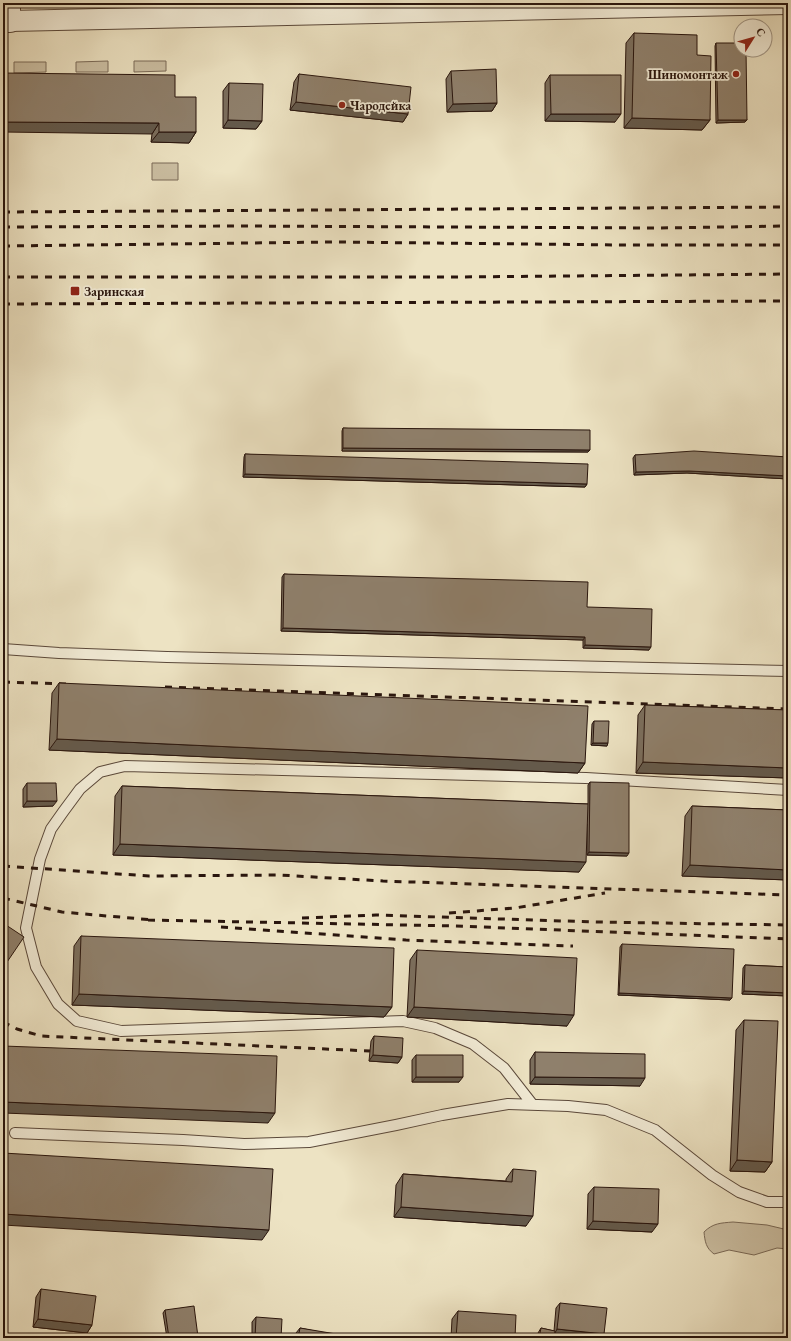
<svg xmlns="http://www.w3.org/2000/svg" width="791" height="1341" font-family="'EB Garamond',serif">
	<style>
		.green { fill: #ccc0a4; stroke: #7a6a58 }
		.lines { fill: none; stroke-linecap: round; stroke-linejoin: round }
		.service-casing { stroke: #5a483a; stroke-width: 12 }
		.minor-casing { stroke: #5a483a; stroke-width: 22 }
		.tertiary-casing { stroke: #5a483a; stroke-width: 24 }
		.service { stroke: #f3edd8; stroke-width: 10 }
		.minor { stroke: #f3edd8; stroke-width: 20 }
		.tertiary { stroke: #f3edd8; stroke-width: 22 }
		.rail { stroke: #29150d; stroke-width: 3; stroke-dasharray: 7 7; stroke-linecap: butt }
		.wall { fill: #7b6e5d; stroke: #29150d }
		.shaded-wall { fill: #645a4c; stroke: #29150d }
		.building { fill: #8f806c; stroke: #29150d }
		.poi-dot { fill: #8f2418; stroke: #f3edd8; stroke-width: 1.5 }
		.labels { text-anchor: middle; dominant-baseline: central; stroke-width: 3.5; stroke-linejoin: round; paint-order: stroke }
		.poi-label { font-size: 13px; font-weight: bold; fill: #29150d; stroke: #f3edd8; text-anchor: start }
	</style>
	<rect width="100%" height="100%" fill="#ede3c3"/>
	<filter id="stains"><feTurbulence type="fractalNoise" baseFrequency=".005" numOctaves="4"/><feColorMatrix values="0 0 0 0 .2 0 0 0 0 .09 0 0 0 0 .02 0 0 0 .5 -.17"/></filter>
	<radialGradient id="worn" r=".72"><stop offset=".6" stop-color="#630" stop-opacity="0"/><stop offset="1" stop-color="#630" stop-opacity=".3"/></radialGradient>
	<path class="green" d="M108,61V72H76V62Z
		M134,61H166V71L134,72Z
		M14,62H46V72L14,73Z
		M152,163H178V180H152Z
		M733,1222L767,1225L788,1230V1249L777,1248L754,1255L729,1250L714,1254C706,1248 705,1242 704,1232C713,1223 721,1223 733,1222Z"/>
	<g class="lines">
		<g class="service-casing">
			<path id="service" d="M176,18L177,3
				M3,649L59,653L167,657L788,671
				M533,1105L504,1068L473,1044L435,1028L403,1021L121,1031L77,1021L58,1004L36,967L26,928L40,859L51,829L63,812L80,789L100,772L125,766L586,778L788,790
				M15,1133L183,1140L244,1144L309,1142L396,1125L442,1115L508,1104L568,1106L606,1110L655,1130L712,1175L739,1192L767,1202H788"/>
		</g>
		<g class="minor-casing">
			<path id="minor" d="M10,3V21L788,4"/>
		</g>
		<g class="tertiary-casing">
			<path id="tertiary" d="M3,21H10"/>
		</g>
		<use href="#service" class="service"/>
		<use href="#minor" class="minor"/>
		<use href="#tertiary" class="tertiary"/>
		<path class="rail" d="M3,212L788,207
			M3,227L243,226L658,228L788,226
			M3,246L334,242L624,245H788
			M3,277H451L788,274
			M3,304L788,301
			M3,682L69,684
			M165,687L788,709
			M3,866L149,876L279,875L383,881L788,895
			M3,898L62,912L153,920
			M449,913L515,908L605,893
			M302,918L376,915L596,922L788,925
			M148,920L456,926L788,939
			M221,927L406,940L573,946
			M3,1022L17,1029L41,1036L370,1051"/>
	</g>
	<path class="wall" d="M634,33L697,55L710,120L702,130L624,128L626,43Z
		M716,43L747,120L745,122L716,123L715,46Z
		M451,71L497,103L492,111L447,112L446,79Z
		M299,74L408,114L403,122L290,110L294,82Z
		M550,75L615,122L545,121V83Z
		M229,83L262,121L256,129L223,128V91Z
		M175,97L196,132L189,143L151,142L152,134Z
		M343,428L590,450L588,452L342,451V431Z
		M245,454L587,484L585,487L243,477L244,457Z
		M635,455L788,457V479L687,473L634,475L633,458Z
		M284,574L587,607L649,650L583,648V640L281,631L282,577Z
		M59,683L585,763L578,773L49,750L52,693Z
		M645,705L788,710V778L636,773L638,715Z
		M594,721L607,746L591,745L592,724Z
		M590,782L627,856L587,855V824L579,872L113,855L115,796L122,786L588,804V785Z
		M27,783L53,806L23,807V789Z
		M692,806L788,810V880L682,876L685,816Z
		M81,936L392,1007L384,1017L72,1005L74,946Z
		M622,944L730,1000L618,995L620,947Z
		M417,950L567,1026L407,1017L410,960Z
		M745,965L788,967V996L742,994L743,968Z
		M744,1020L772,1162L765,1172L730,1171L736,1030Z
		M374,1036L402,1057L398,1063L369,1061L371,1041Z
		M535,1052L640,1086L530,1084V1060Z
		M416,1055L459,1082H412V1060Z
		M513,1169L526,1226L394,1217L396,1185L403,1174L506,1181V1179Z
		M594,1187L652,1232L587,1229L588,1194Z
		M41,1289L92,1325L87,1333L33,1327L36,1297Z
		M560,1303L604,1334L601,1338H586L554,1335V1338H537L538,1333L541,1328L554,1331L556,1308Z
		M165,1310L198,1337L197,1338H167L163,1313Z
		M458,1311L515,1338H451L452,1319Z
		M256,1317L281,1338H252V1322Z
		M300,1328L348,1338H295L296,1333Z"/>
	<path class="shaded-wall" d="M296,102L408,114L403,122L290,110Z
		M497,103L492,111L447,112L453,104Z
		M551,114H621L615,122L545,121Z
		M632,118L710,120L702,130L624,128Z
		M228,120L262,121L256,129L223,128Z
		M718,120H747L745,122L716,123Z
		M3,122L159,123L152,134L3,132Z
		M159,132H196L189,143L151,142Z
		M343,448L590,450L588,452L342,451Z
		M689,471L788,476V479L687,473L634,475L636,472Z
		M245,474L587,484L585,487L243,477Z
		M283,628L585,637L583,640L281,631Z
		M585,645L651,647L649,650L583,648Z
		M57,739L585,763L578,773L49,750Z
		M593,743H608L607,746L591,745Z
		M643,762L788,768V778L636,773Z
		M27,801H57L53,806L23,807Z
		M120,844L586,862L579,872L113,855Z
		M589,852L629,853L627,856L587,855Z
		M690,865L788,870V880L682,876Z
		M744,991L788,993V996L742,994Z
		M619,993L732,998L730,1000L618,995Z
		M79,994L392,1007L384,1017L72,1005Z
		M414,1007L574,1015L567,1026L407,1017Z
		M373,1055L402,1057L398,1063L369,1061Z
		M416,1077H463L459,1082H412Z
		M535,1077L645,1078L640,1086L530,1084Z
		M3,1102L275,1113L268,1123L3,1113Z
		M737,1160L772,1162L765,1172L730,1171Z
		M401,1207L533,1216L526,1226L394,1217Z
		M3,1214L269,1230L262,1240L3,1225Z
		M593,1221L658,1224L652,1232L587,1229Z
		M38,1319L92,1325L87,1333L33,1327Z
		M557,1329L604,1334L601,1338H586L554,1335Z"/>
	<path class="building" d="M634,33L697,35V55L711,56L710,120L632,118Z
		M716,43H741V50H746L747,120H718Z
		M496,69L497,103L453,104L451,71Z
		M3,73L175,75V97H196V132H159V123L3,122Z
		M299,74L411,87L408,114L296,102Z
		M550,75H621V114H551Z
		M229,83L263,84L262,121L228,120Z
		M343,428L590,430V450L343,448Z
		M694,451L788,457V476L689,471L636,472L635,455Z
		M245,454L588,464L587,484L245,474Z
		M284,574L588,582L587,607L652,609L651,647L585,645V637L283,628Z
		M59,683L588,706L585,763L57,739Z
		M645,705L788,710V768L643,762Z
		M594,721H609L608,743H593Z
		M590,782L629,783V853L589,852Z
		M27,783H56L57,801H27Z
		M122,786L588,804L586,862L120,844Z
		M692,806L788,810V870L690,865Z
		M3,923L24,937L3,968Z
		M81,936L394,948L392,1007L79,994Z
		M622,944L734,949L732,998L619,993Z
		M417,950L577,958L574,1015L414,1007Z
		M745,965L788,967V993L744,991Z
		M744,1020L778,1021L772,1162L737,1160Z
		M374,1036L403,1038L402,1057L373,1055Z
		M3,1046L277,1056L275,1113L3,1102Z
		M535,1052L645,1054V1078L535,1077Z
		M416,1055H463V1077H416Z
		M3,1153L273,1169L269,1230L3,1214Z
		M513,1169L536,1171L533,1216L401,1207L403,1174L512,1182Z
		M594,1187L659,1189L658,1224L593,1221Z
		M41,1289L96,1296L92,1325L38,1319Z
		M560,1303L607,1308L604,1334L557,1329Z
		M194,1306L198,1337L188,1338H169L165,1310Z
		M458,1311L516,1315L515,1338H456Z
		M256,1317L282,1319L281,1338H255Z
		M300,1328L348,1336V1338H298Z
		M541,1328L555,1331L554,1338H539Z
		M771,1334V1338H717V1336Z"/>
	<g class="poi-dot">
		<circle cx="736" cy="74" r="4"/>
		<circle cx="342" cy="105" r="4"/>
		<rect x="70" y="286" width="10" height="10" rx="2"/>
	</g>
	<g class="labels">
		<g class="poi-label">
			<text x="728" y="74" text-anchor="end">Шиномонтаж</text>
			<text x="350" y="105">Чародейка</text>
			<text x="84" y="291">Заринская</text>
		</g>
	</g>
	<rect width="791" height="1341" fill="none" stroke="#ede3c3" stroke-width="16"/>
	<rect x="4" y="4" width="783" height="1333" fill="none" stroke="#29150d" stroke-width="2"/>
	<rect x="8" y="8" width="775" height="1325" fill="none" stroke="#29150d"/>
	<g transform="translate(753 38) rotate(53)"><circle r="19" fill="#f3edd8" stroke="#a29787"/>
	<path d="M0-3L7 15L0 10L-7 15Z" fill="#8f2418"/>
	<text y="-6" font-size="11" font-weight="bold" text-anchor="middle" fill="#29150d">С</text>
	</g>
	<rect width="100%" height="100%" filter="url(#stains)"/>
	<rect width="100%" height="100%" fill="url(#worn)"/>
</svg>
